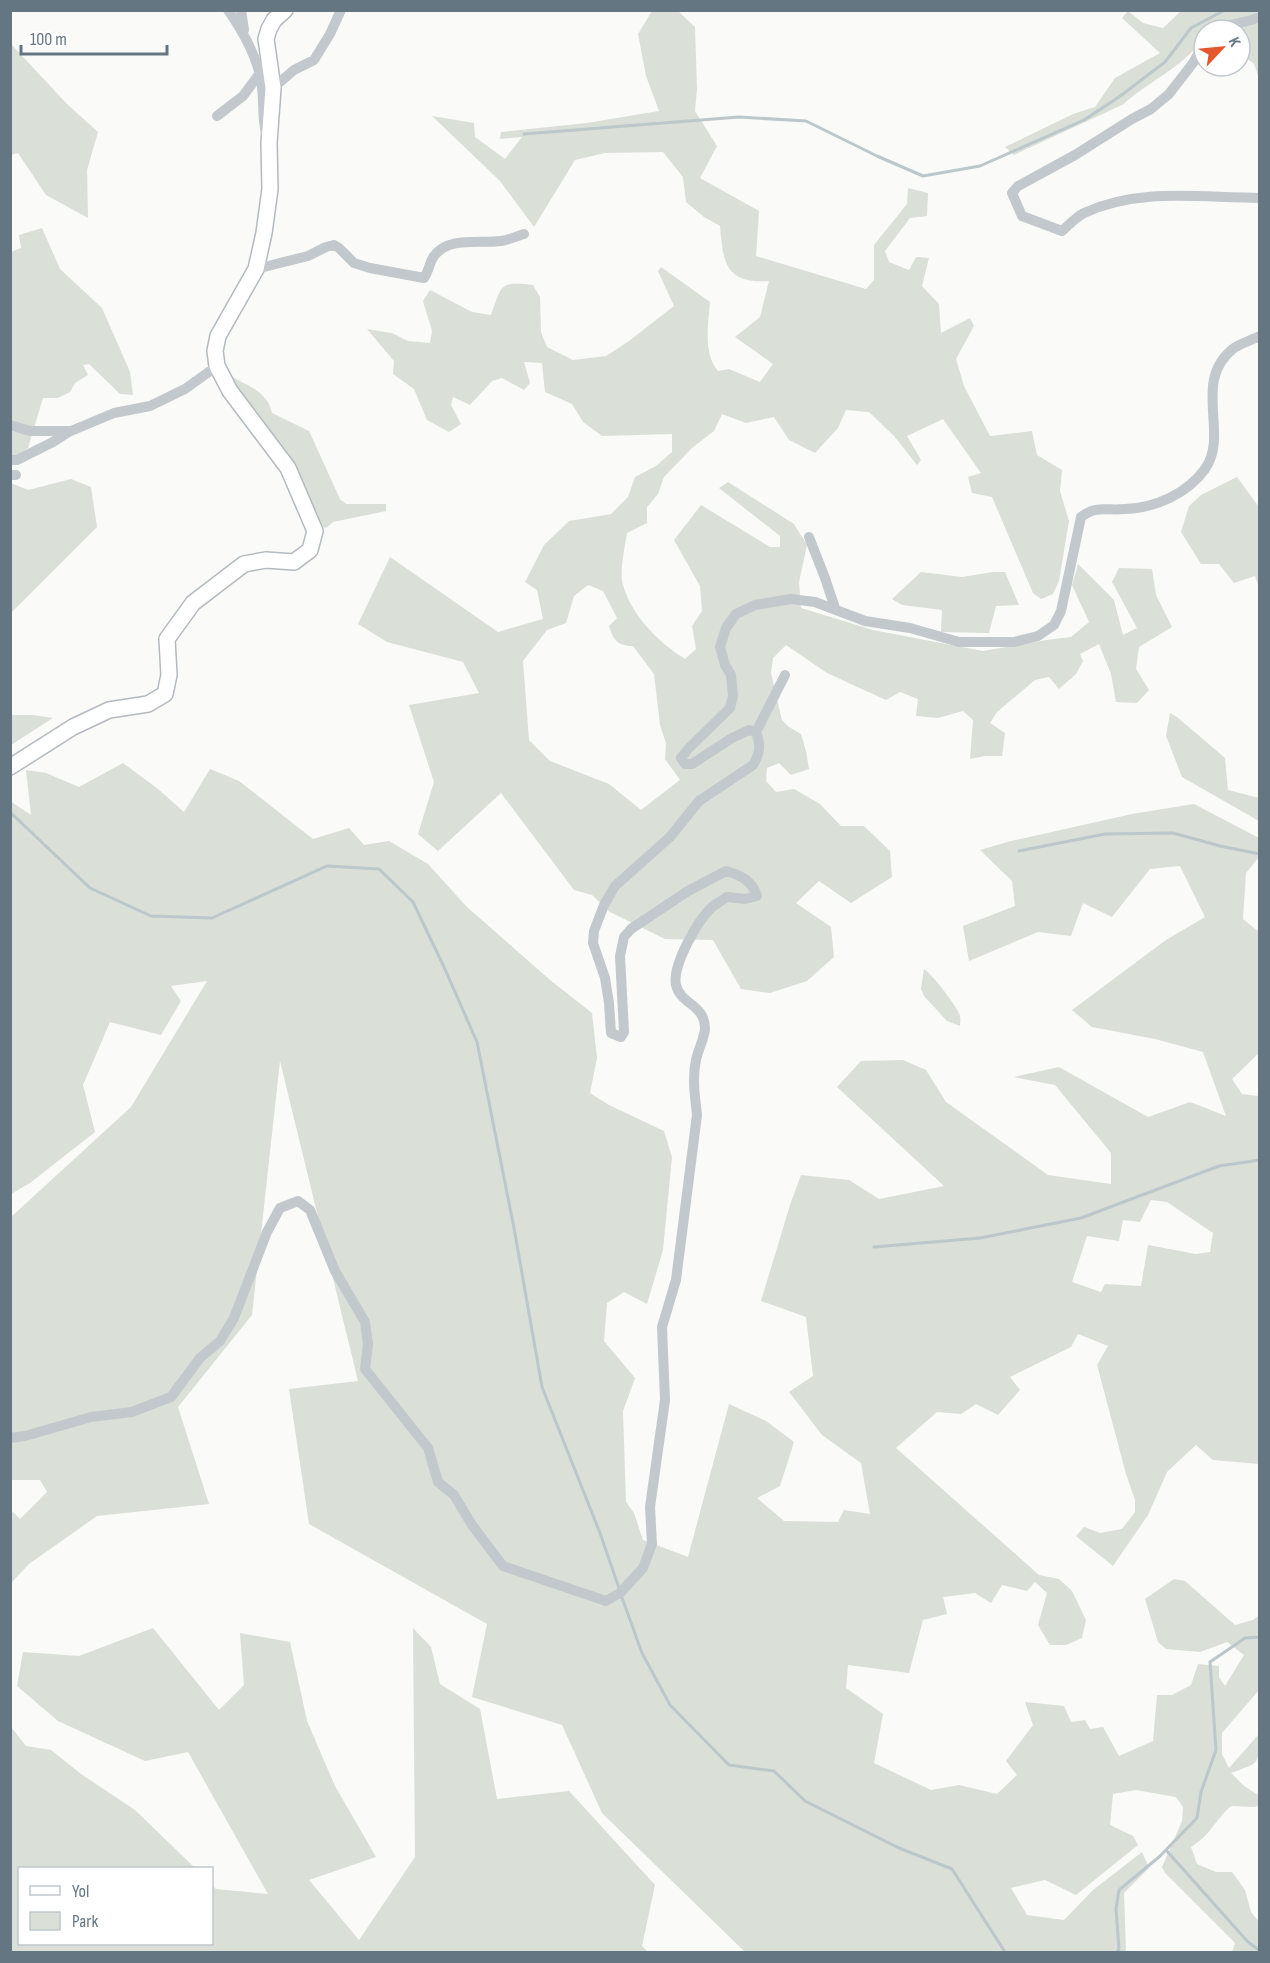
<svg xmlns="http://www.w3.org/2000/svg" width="1270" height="1963" font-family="'Sofia Sans Condensed',sans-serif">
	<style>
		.green { fill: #dadfd7; fill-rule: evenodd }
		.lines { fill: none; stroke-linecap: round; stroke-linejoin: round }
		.stream { stroke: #bbc7cb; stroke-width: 3 }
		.secondary-casing { stroke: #b3babf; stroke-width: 18 }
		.minor { stroke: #c3c8cc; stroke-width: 10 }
		.secondary { stroke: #fff; stroke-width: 15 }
	</style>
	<rect width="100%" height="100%" fill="#fafaf8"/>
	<path class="green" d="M677,10L695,27L697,89L695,111L717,146L700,178L759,211L756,256L866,289L874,280V245L907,204L908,188L928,193L927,216L910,218L885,251L889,262L909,270L916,257L929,258L922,286L939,304L941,333L970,318L974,326L956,359L964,386L990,436L1032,431L1037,455L1062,470L1060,491L1069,521L1059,581L1053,594L1041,599L1033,593L992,497L972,493L968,477L981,473L943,419L907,436L921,460L917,465L894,436L869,412L846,410L838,428L815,453L789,440L774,417L746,423L722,414L714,431L692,448L664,477L658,494L647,507V523L627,533C625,546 619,573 623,585C632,616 658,642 685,659L696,649L692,626L702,611L700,586L674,540L701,505L770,547H780V536L719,488L728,482L794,524L807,545L799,582L801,608L873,630L983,651L1046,640L1071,637L1089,622L1072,585L1078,564L1114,600L1123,635L1137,628L1112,582L1119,568L1152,569L1156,595L1172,627L1139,647L1136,669L1149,690L1137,703L1116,702L1111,674L1099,644L1080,654L1083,661L1076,674L1059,689L1049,677L1035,680L997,712L990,723L1005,733L1002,756H985L970,759L973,720L963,711L938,718L916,716L918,699L900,692L886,700L827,673L786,645L773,658L771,673L782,720L789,727L801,734L806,751L809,769L791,775L779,763L767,768L766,781L776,792L794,789L820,804L841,826H864L890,851L892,877L851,903L819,881L796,903L831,927L834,957L807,981L770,993L741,989L713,940L665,939L610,912L592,895L574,890L501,793L438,851L418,834L434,782L409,705L479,693L463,662L387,642L358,624L390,557L498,632L543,619L537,590L525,582L544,545L569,521L611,514L628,497L635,477L656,466L672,452V434L602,436L583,422L572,404L545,392L542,363L524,362L530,383L524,390L502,378L492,381L470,405L453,397L451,405L461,424L449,432L427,420L414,389L393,374L394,361L367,329L392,333L408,341L430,343L432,331L423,301L430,290L472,312L491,315C502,286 498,281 533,285L540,297L541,332L547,347L573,360L606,356L629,341L674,306L658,271L661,267L710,302C708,325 703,353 718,371L729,369L760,382L773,364L735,337L760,317L769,281C726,284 723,263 720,226L704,217L686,202L683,177L663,152L605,153L575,160L534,227L500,181L432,116L474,123L475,137L505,159L522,137L500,139L501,132L587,123L659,111L646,76L638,34L652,11ZM588,585L603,591L617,618L609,626C613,640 618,646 633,646L654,674L660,725L666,743L665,759L680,780L641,810L609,784L550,761L529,740L523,661L547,630L566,623L574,596Z
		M1128,11L1143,23L1163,28L1181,11H1259V78L1254,64L1240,53V30H1223L1219,24L1211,30H1204C1204,56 1142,85 1124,104L1014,155L1005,147L1073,114L1095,107L1115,78L1160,53L1122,18Z
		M11,44L67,104L98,132L87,170L88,218L46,195L18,153L11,155Z
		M42,228L60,269L102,308L130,372L133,395L120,394L89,364L83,365L88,375L75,383L70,392L58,398H43L28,448L11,460V252L21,248L19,235Z
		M230,376C247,385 268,392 272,413L309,431L340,499L346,504H386V511L333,522L326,528L318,525L234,388Z
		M1237,477L1259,507V587L1255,576L1234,583L1219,564H1201L1181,532L1189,506L1201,495Z
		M71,479L91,487L97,527L11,613V483L28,490Z
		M921,572L962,577L993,572H1005L1019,605L996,606L989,633L941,632L942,610L902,605L892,599Z
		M1170,713L1177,717L1225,758L1228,790L1259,798V821L1182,777L1166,736Z
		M11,715H33L53,718L11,745Z
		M123,763L158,789L184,812L210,769L239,781L313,839L349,828L364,845L389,841L428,864L467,907L550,980L592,1013L597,1058L590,1093L609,1105L664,1131L672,1157L663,1250L647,1304L624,1292L607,1303L604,1341L635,1378L623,1411L626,1502L634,1513L643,1540L688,1557L729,1404L766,1421L794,1442L780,1486L757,1498L784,1521L838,1522L844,1510L870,1514L861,1463L822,1435L789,1392L813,1376L806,1317L761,1301L790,1205L801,1175L849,1180L879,1199L944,1186L837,1087L861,1061L903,1060L926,1070L946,1102L1048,1175L1111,1184V1153L1055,1085L1014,1077L1059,1067L1148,1117L1190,1102L1226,1116L1203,1052L1155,1039L1092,1027L1072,1010L1166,940L1205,917L1180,866L1150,869L1112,917L1083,903L1071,936L1038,932L969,961L963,926L1015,906L1012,881L980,850L1011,841L1132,814L1194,804L1259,838V857L1246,873L1243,919L1259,932V1053L1232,1079L1242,1094L1259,1096V1464L1213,1460L1196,1445L1167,1472L1148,1515L1113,1566L1076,1536L1084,1527L1100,1533L1122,1529L1135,1512V1500L1126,1474L1097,1365L1108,1346L1078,1334L1071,1347L1010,1377L1020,1390L998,1415L976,1404L961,1414L937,1412L896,1448L1039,1575L1059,1579L1072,1591L1086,1620L1082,1638L1066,1645H1050L1038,1625L1047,1593L1035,1582L1027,1591L1002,1585L991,1603L975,1593L943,1597L947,1614L923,1620L909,1673L848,1665L846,1688L883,1714L874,1763L931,1790L959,1785L997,1794L1017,1775L1006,1761L1033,1725L1025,1702L1064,1706L1071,1722L1085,1720L1090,1729L1103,1727L1119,1756L1153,1741L1157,1695H1172L1191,1685L1198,1664L1219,1666V1677L1225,1686L1244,1655L1227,1642L1200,1652L1166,1649L1158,1642L1145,1599L1174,1579L1185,1581L1235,1625L1253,1620L1259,1615V1690L1222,1733V1754L1229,1768L1259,1734C1259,1766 1260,1762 1231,1773L1244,1786L1258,1795L1259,1805L1255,1807L1231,1806C1215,1820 1211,1835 1191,1847L1197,1864L1216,1872H1232L1245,1890L1251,1912L1259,1922V1952H1232L1235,1943L1165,1873L1162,1867L1182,1821L1183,1807L1176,1797L1136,1790L1113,1794L1110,1825L1133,1836L1138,1845L1076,1895L1045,1880L1011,1888L1027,1915L1064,1920L1093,1890L1142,1852L1149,1868L1124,1893L1126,1952H745L602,1813L562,1725L472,1697L487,1624L309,1524L289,1389L358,1381L280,1061L252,1315L178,1407L209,1504L97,1516L29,1564L11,1583V1514L13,1512L20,1519L47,1492L40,1480H11V1217L131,1107L207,981L171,986L181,1001L161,1035L110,1022L83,1085L95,1132L30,1183L11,1194L10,801L31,815L26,770L46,773L79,787ZM1151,1200L1167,1202L1213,1233L1210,1252L1196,1254L1148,1245L1141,1286L1105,1284L1101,1292L1072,1282L1087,1236L1119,1241L1123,1220L1140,1222Z
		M924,969C931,973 958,1007 960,1016C961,1019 960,1022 960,1026L947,1021L924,996L921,989Z
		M153,1628L219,1710L244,1685L240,1633L290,1642L307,1721L335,1786L376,1857L309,1880L359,1940L415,1857L413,1628L431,1647L440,1684L480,1709L497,1799L569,1791L655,1885L642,1946L648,1952H11V1727L26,1746L51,1750L81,1774L135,1810L195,1868H20V1944H212V1885L216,1889L268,1894L188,1752L145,1761L58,1721L17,1686L23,1652L79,1656Z"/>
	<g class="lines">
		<path class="stream" d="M524,134L739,117L806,121L877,156L923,176L980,166L1084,120L1119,97L1165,62L1191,28L1225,10
			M11,813L90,888L151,916L212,918L327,866L379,869L413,902L444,967L477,1042L514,1228L542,1387L600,1533L619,1588
			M1019,851L1105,834L1173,833L1220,846L1260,854
			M874,1247L980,1238L1081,1218L1219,1166L1260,1160
			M621,1595L642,1653L670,1705L729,1765L774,1771L805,1801L899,1848L952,1869L1005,1952
			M1166,1850L1248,1942L1260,1951
			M1117,1952L1119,1949L1116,1909L1119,1890L1159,1857L1197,1818L1201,1792L1216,1750L1210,1662L1245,1638L1260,1637"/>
		<g class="secondary-casing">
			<path id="secondary" d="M10,767L73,727L109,710L148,704L165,694L169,675L167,639L193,603L244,564L266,560L294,562L310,550L315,531L288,468L230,391L217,366L215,351L218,336L256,269L264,233L270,189L269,143L273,88L266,39L269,29L274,20L285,10"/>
		</g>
		<path class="minor" d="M228,10C244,33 259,59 262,87C264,102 262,118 266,133
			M241,10L244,30
			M1217,30C1231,23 1246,23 1260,17
			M1204,44L1193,63L1169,94L1151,109L1132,119L1075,155L1018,186L1012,193L1022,216L1062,231C1069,225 1076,217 1084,213C1139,187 1201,198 1260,198
			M273,88L294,70L314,60L330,34L341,10
			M217,116L243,96L260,73
			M256,269L308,256L326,247L334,245L339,248L354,263L370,268L424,278C429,271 429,263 434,256C449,236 480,244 501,241C509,240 517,236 524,234
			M10,425L30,431H71L114,413L150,406L185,389L217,366
			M10,460H17L53,442L70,431
			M10,475H16
			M809,537L825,578L835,608
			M756,732L785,675
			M10,1438L25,1436L91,1417L132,1412L171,1397L200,1358L220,1341L234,1318L267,1232L280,1208L298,1201L310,1210L335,1271L365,1322L368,1344L365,1369L428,1448L438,1482L454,1495L472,1525L503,1566L606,1601L620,1593L643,1568L652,1544L650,1507L665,1400L662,1327L676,1280L697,1115C695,1097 692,1078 696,1060C698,1050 704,1039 705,1029C705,1004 681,1005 676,985C672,965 698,920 712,907C717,903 723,900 727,897L745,899L757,896C752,881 741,875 726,871L688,891L631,929L624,937L620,956L624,1032L621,1037L611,1033L609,1003L605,978L593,943L594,931L604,905L615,886L670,837L699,801L753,765C760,753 761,744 756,732L749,730L732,738L692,764H685L681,758L688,749L730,708L733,696L731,675L725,665L720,647L726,628L736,614L755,605L791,599L815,602L865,621L910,628L959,642H1014L1038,636L1054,625L1061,611L1081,517C1097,505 1106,511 1125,509C1155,508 1187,494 1205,469C1230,434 1191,381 1234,348C1241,343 1252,340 1260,336"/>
		<use href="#secondary" class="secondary"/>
	</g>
	<rect width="1270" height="1963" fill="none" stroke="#657683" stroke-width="24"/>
	<rect x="18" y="1867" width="195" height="78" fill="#ffffff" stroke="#c1c8cd" stroke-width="1.5"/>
	<rect x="30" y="1886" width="30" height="9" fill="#ffffff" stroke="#c1c8cd" stroke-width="1.5"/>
	<text x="72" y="1897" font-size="18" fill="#657683">Yol</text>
	<rect x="30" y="1912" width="30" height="18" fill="#dadfd7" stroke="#c1c8cd" stroke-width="1.5"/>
	<text x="72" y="1927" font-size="18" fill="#657683">Park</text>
	<g transform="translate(1222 48) rotate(64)"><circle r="28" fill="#ffffff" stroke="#c1c8cd" stroke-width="1.5"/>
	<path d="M0-4.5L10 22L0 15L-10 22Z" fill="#e4572e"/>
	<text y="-9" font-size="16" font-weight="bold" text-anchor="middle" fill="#657683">K</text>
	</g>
	<path d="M21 45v9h146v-9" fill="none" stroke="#657683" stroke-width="3"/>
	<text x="30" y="45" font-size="18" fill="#657683" stroke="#ffffff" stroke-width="4.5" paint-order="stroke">100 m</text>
</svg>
